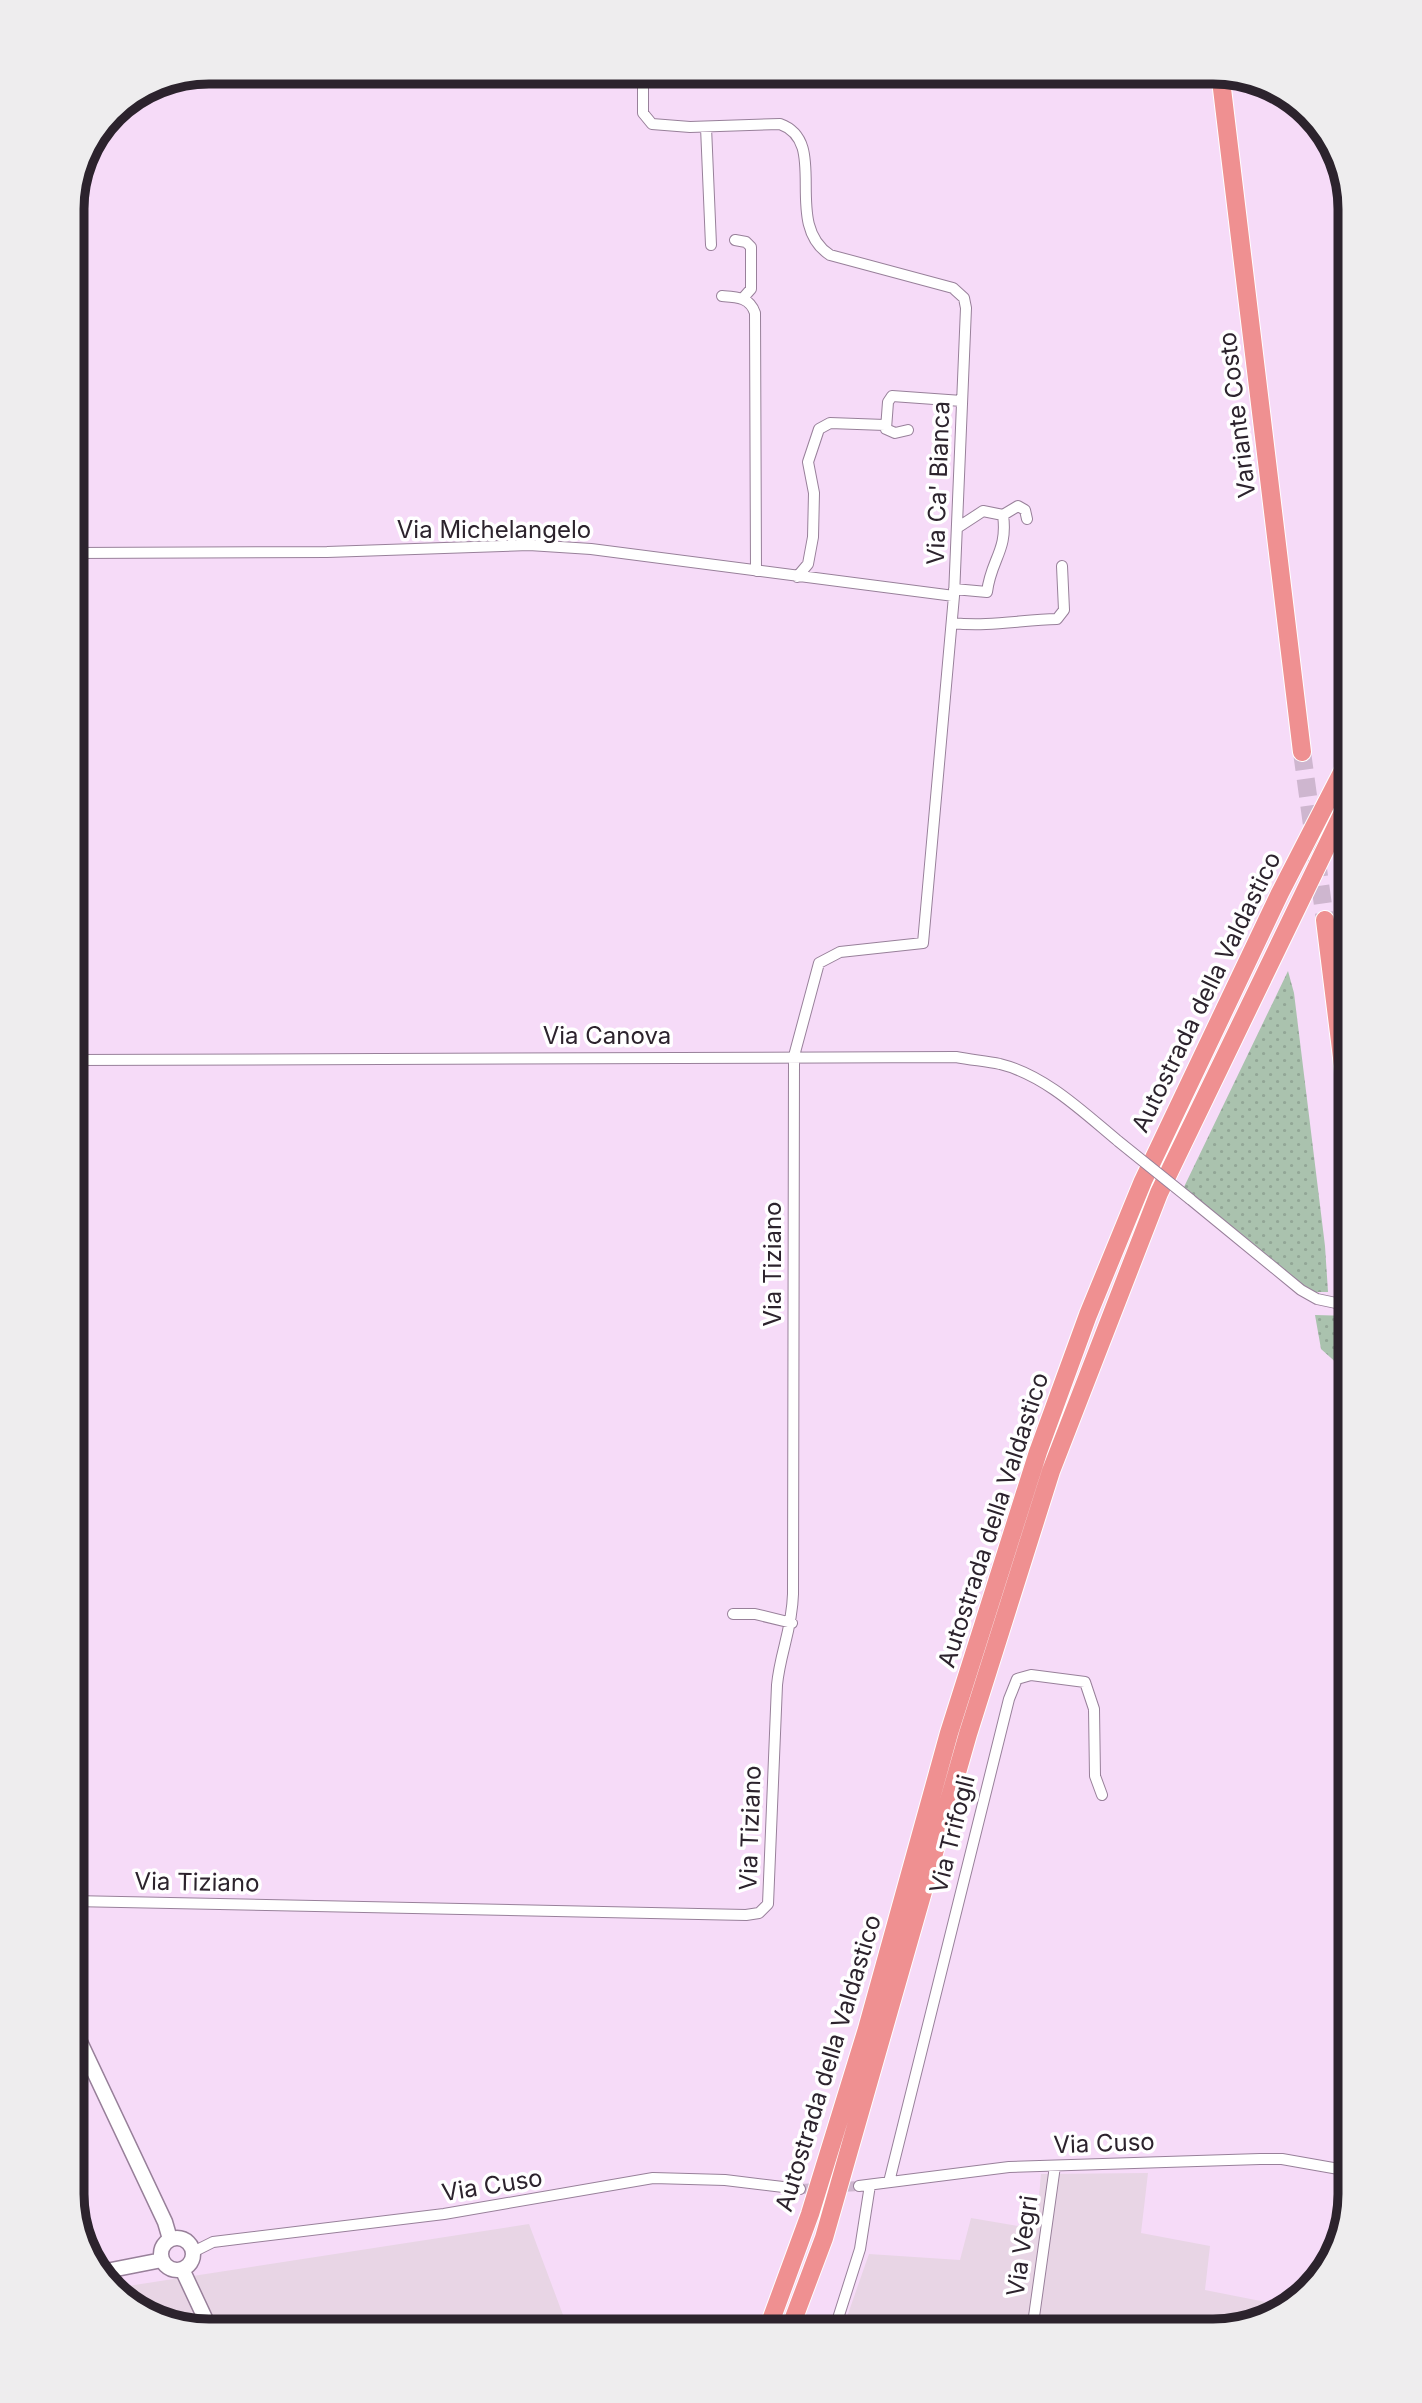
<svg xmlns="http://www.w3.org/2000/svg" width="1422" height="2403" font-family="Inter,sans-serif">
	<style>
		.industrial { fill: #e8d5e5 }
		.grass { fill: url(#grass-dots) }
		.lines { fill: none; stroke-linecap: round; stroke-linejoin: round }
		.street-tunnel { stroke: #ceb6cf; stroke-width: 10; stroke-dasharray: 10 5; stroke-linecap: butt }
		.highway-tunnel { stroke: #ceb6cf; stroke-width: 18; stroke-dasharray: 18 9; stroke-linecap: butt }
		.street-casing { stroke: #98809a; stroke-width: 12 }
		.secondary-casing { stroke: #98809a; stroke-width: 17 }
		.highway-casing { stroke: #fff; stroke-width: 20 }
		.street { stroke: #fff; stroke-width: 10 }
		.secondary { stroke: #fff; stroke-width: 14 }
		.highway { stroke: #ef9091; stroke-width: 18 }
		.street-bridge-casing { stroke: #98809a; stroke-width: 12; stroke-linecap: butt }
		.street-bridge { stroke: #fff; stroke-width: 10 }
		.labels { text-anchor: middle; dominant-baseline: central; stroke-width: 7; stroke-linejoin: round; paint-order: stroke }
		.street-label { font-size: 24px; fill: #2c232d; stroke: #fff }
		.rim { fill: none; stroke: #2c232d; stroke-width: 9 }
	</style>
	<defs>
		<pattern id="grass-dots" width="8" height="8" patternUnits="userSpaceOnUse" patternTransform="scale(1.75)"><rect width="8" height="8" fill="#aac2ae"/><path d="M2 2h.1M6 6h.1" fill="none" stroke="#92a696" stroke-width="1.8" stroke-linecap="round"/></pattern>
	</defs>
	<rect width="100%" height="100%" fill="#f6dbf8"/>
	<path class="industrial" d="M1148,2173L1141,2233L1210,2246L1205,2290L1286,2306L1273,2317L1213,2331H842L869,2254L960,2260L971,2218L1036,2229L1041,2174Z
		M529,2224L569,2331H201L133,2308L115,2288Z"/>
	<path class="grass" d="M1288,971L1294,993L1325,1246L1328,1292H1315L1300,1284L1184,1187Z
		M1315,1315L1350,1316V1375L1321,1349Z"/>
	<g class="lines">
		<path class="street-tunnel" d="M800,2189L859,2186"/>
		<path class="highway-tunnel" d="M1302,752L1325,920"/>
		<g class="street-casing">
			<path id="street" d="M706,127L711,245
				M735,240L746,242L751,247V289L743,298
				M722,296C736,297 750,297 755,313L756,571
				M908,430L895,433L886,429L888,402L892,396L962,401
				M957,528L983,511L1003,515
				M72,553L327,552L529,545L591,549L954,596
				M797,577L808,564L813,537L814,493L808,462L819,429L830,423L885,425
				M954,589L987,592C991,559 1008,551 1003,515L1018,506L1025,510L1027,519
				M952,623C988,627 1021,620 1057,619L1064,610L1062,566
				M72,1060L956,1057C971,1060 986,1061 1000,1064C1045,1075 1083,1112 1118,1141
				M1190,1199L1301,1290L1317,1299L1350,1306
				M733,1614H755L792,1623
				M72,1901L746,1915L759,1913L768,1904L777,1685C780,1653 792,1630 793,1594L794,1056L819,963L840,952L923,943L954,596L966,308L964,298L953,288L830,255C781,223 831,142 780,124L690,127L652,124L643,113V72
				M889,2182L1009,1699L1017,1679L1031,1675L1085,1682L1094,1709L1095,1776L1102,1795
				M859,2186L1009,2167L1260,2159H1282L1350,2171
				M193,2252L213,2242L444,2214L653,2178L725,2180L800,2189
				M834,2331L860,2249L870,2185
				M1032,2331L1055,2166"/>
		</g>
		<g class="secondary-casing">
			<path id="secondary" d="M72,2025L165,2222L170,2239
				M161 2254a16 16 0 1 1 32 0a16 16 0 1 1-32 0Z
				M182,2269L211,2331
				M101,2272L162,2260"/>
		</g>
		<g class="highway-casing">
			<path id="highway" d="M1220,72L1302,752
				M1325,920L1350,1122
				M767,2331L810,2214L867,2029L949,1733L1038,1452L1088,1315L1143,1181L1280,893L1350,757
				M789,2331L824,2238L968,1734L1051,1471L1159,1193L1350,798"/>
		</g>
		<use href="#street" class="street"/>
		<use href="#secondary" class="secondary"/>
		<use href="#highway" class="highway"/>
		<g class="street-bridge-casing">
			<path id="street-bridge" d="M1118,1141L1190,1199"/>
		</g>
		<use href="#street-bridge" class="street-bridge"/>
	</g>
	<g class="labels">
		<g class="street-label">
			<text transform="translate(1237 415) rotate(-97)">Variante Costo</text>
			<text transform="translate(938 483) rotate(-88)">Via Ca' Bianca</text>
			<text x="494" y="529">Via Michelangelo</text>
			<text transform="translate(1206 992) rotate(-64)">Autostrada della Valdastico</text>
			<text x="607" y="1035">Via Canova</text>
			<text transform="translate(772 1264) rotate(-90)">Via Tiziano</text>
			<text transform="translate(993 1520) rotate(-72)">Autostrada della Valdastico</text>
			<text transform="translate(750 1828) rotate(-88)">Via Tiziano</text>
			<text transform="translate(952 1834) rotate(-76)">Via Trifogli</text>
			<text transform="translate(197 1882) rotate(1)">Via Tiziano</text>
			<text transform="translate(828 2063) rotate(-73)">Autostrada della Valdastico</text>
			<text transform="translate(1104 2143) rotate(-2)">Via Cuso</text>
			<text transform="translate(492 2185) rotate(-9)">Via Cuso</text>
			<text transform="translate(1022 2246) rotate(-82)">Via Vegri</text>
		</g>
	</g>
	<path d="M0 0H1422V2403H0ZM209 84H1213A125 125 0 0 1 1338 209V2194A125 125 0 0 1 1213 2319H209A125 125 0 0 1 84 2194V209A125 125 0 0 1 209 84Z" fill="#eeedee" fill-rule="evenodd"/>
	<path class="rim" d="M209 84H1213A125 125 0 0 1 1338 209V2194A125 125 0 0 1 1213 2319H209A125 125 0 0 1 84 2194V209A125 125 0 0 1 209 84Z"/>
</svg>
